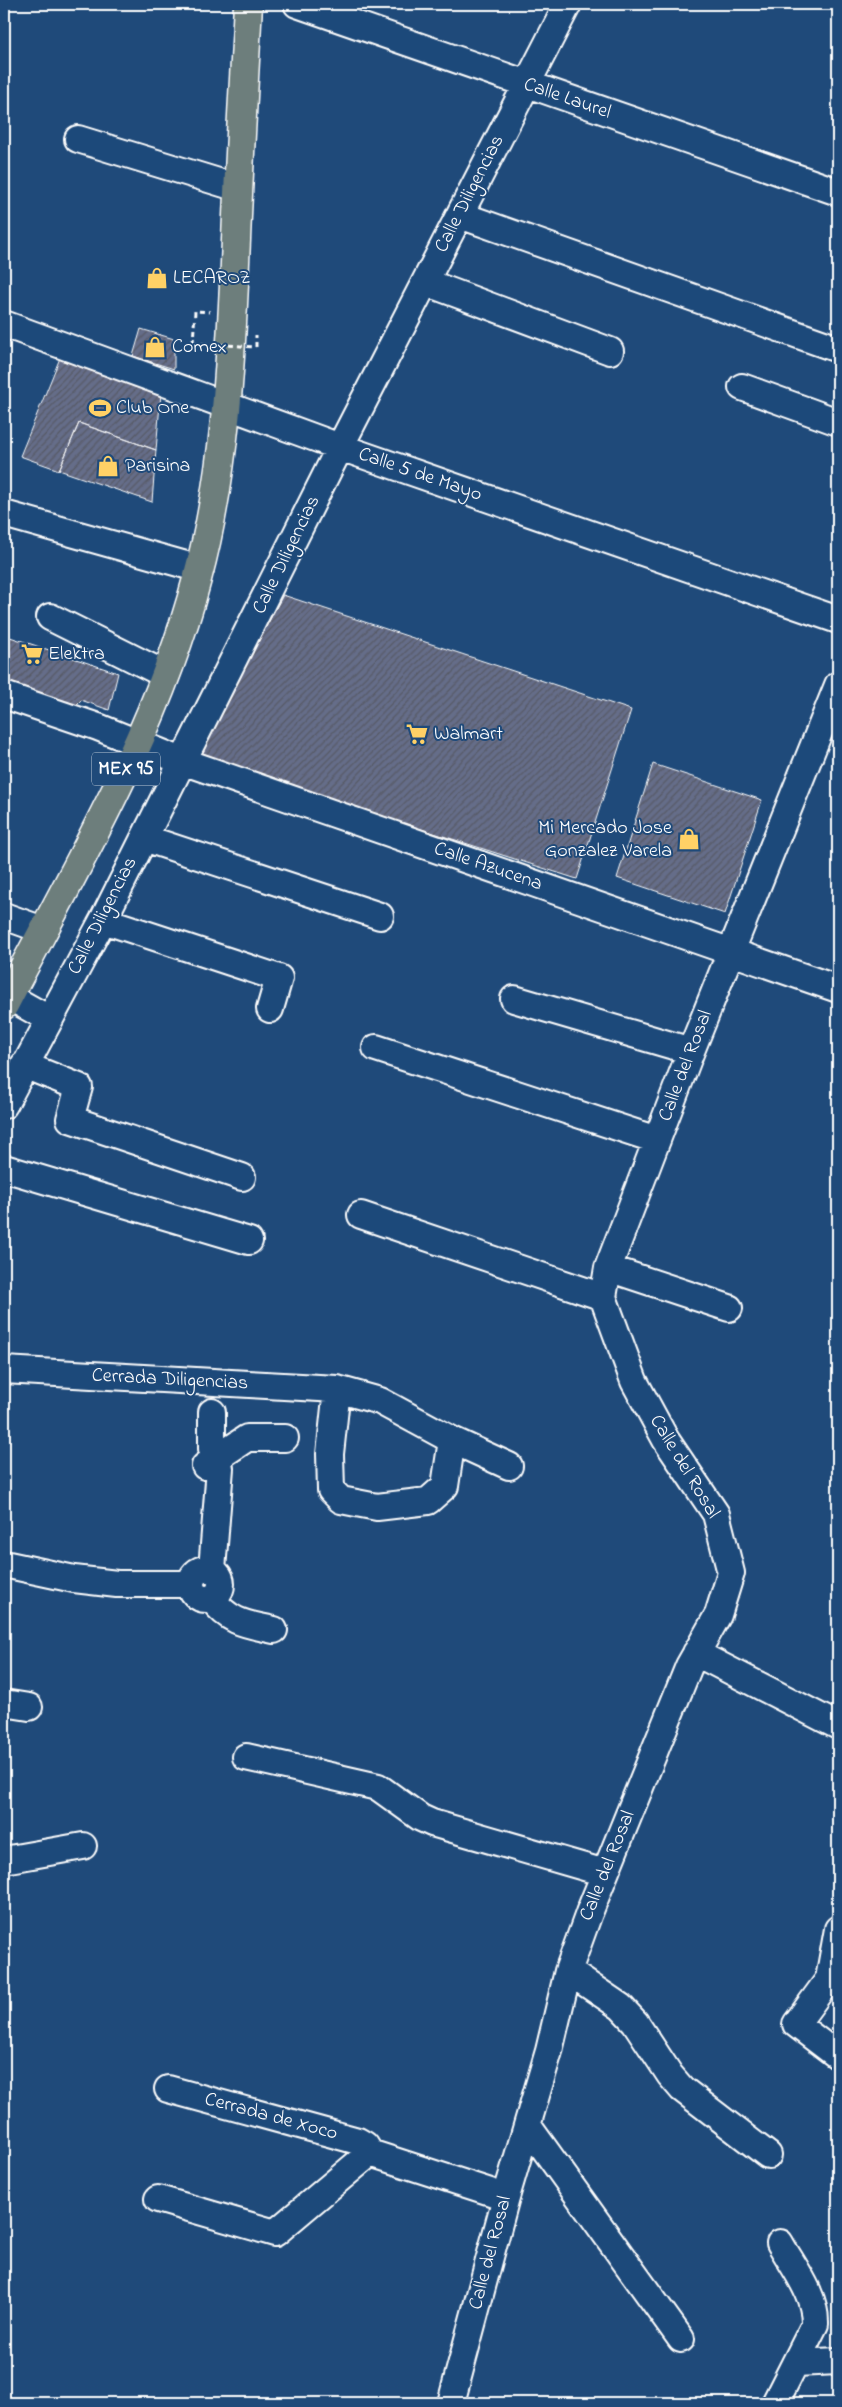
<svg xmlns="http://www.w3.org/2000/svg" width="842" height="2407" font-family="'Indie Flower',sans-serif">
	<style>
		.building { fill: url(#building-hatch); stroke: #fff }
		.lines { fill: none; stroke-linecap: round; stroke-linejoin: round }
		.minor-casing { stroke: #fff; stroke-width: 30 }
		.major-casing { stroke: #fff; stroke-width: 31 }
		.path { stroke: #fff; stroke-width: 3; stroke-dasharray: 5 4; stroke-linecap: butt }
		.minor { stroke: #1f4a7a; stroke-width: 26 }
		.major { stroke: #6d7e7c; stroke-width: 28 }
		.path-bridge { stroke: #fff; stroke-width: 3; stroke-dasharray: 5 4; stroke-linecap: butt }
		.labels { text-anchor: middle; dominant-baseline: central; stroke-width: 4; stroke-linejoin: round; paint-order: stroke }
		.shield { fill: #1f4a7a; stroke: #bcc9d7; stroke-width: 1 }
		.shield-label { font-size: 19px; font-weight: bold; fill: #fff }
		.street-label { font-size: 20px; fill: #fff; stroke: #1f4a7a }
		.poi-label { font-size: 20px; fill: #fff; stroke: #1f4a7a; text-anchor: start }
	</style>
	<defs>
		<pattern id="building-hatch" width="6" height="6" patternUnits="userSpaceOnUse" patternTransform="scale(1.25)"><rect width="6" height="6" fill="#656d89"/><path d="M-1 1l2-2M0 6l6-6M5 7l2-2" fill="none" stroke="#565964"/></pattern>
	</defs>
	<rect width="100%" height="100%" fill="#1f4a7a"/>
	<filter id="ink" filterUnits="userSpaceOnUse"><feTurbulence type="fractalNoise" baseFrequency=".02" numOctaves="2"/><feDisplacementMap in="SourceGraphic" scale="10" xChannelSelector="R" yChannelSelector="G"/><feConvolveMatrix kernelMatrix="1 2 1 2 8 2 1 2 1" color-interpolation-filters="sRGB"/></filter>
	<g filter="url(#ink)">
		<path class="building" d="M141,329L174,339V369L133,356Z
			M60,358L161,393L156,450L79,423L59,470L20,456Z
			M79,423L156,450L152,502L59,470Z
			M283,595L631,710L577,879L197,757Z
			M4,635L118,673L109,710L81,700L74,707L4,685Z
			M653,764L762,800L725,914L617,878Z"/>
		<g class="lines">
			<g class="minor-casing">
				<path id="minor" d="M297,4L838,192
					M78,139L238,188
					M460,215L838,349
					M425,282L610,351
					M4,324L340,447L838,620
					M742,387L838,422
					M4,514L200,569
					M50,617L166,675
					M4,695L98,727L182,761L838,989
					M144,838L380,916
					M4,916L43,930
					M103,920L279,978L270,1009
					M8,996L49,1019
					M514,999L691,1051
					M376,1048L657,1140
					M24,1065L79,1087L70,1119L242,1177
					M4,1105L103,920L340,447L568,4
					M4,1168L249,1241
					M361,1215L603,1297
					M608,1268L729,1308
					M4,1370L337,1389L380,1401L452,1440L509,1466
					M337,1389L330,1454L331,1490L341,1500L377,1507L428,1501L445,1486L452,1440
					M205,1466L247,1438H285
					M4,1564L74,1579L117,1584H191
					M191 1584a15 15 0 1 1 30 0a15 15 0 1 1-30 0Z
					M212,1570L220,1468L212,1449V1412
					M212,1599C230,1623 246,1624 274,1630
					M696,1653L838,1726
					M4,1703L29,1707
					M246,1757L378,1787L421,1818L432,1823L605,1873
					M4,1860L83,1846
					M838,1929L829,1979L796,2024L838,2056
					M568,1971L621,2007L635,2022L670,2075L682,2089L768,2155
					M168,2089L358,2141L365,2145L370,2153L506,2197
					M528,2126L681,2339
					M158,2199L275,2233L370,2153
					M796,2363L838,2361
					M451,2403L506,2197L549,2051L568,1971L589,1913L689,1666L718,1615L731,1573L716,1514L666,1440L634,1381L603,1297L608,1268L691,1051L838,685
					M775,2403L815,2324C816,2295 794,2268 780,2243"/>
			</g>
			<g class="major-casing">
				<path id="major" d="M4,1005C76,867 157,731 197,579C227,468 231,355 236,240C239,161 244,83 248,4"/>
			</g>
			<path class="path" d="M193,343L195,311L210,312
				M256,347V335"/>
			<use href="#minor" class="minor"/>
			<use href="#major" class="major"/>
			<path class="path-bridge" d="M193,343L256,347"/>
		</g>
	</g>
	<defs>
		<g id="shop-bare" transform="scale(1.725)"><path d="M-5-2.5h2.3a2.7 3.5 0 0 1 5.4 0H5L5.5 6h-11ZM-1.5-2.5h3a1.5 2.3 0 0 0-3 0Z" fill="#ffd166" stroke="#1f4a7a" stroke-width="2.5" paint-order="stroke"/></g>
		<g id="stadium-bare" transform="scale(1.725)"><path d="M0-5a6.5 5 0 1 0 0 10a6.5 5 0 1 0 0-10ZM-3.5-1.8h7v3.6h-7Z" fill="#ffd166" stroke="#1f4a7a" stroke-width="2.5" paint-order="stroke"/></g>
		<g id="supermarket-bare" transform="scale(1.725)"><path d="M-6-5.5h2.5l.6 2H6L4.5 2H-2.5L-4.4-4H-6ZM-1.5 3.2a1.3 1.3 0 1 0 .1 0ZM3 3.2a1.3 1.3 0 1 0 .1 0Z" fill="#ffd166" stroke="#1f4a7a" stroke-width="2.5" paint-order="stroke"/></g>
	</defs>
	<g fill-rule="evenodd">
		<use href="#shop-bare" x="157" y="278"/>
		<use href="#shop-bare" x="155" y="347"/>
		<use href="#stadium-bare" x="100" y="408"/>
		<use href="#shop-bare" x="108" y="466"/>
		<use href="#supermarket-bare" x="32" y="654"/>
		<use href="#supermarket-bare" x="417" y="734"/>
		<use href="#shop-bare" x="689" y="839"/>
	</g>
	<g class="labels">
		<rect class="shield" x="92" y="752.5" width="68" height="33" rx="4"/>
		<g class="shield-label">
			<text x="126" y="769">MEX 95</text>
		</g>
		<g class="street-label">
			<text transform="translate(567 99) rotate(19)">Calle Laurel</text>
			<text transform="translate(470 194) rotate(-63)">Calle Diligencias</text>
			<text transform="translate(420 475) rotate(19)">Calle 5 de Mayo</text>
			<text transform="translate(287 555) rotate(-64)">Calle Diligencias</text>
			<text transform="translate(488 867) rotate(19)">Calle Azucena</text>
			<text transform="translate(103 916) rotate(-63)">Calle Diligencias</text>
			<text transform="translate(686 1066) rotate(-69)">Calle del Rosal</text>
			<text transform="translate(170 1380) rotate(3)">Cerrada Diligencias</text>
			<text transform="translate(684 1467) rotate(59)">Calle del Rosal</text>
			<text transform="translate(608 1866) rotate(-68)">Calle del Rosal</text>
			<text transform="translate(271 2117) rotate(15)">Cerrada de Xoco</text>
			<text transform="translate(491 2253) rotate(-75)">Calle del Rosal</text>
		</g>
		<g class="poi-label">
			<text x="173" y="278">LECAROZ</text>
			<text x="172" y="347">Comex</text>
			<text x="116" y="408">Club One</text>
			<text x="125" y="466">Parisina</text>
			<text x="48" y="654">Elektra</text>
			<text x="434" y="734">Walmart</text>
			<text x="672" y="828" text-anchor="end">Mi Mercado Jose<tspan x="672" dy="23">Gonzalez Varela</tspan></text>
		</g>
	</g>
	<rect width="842" height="2407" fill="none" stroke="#1f4a7a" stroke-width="20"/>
	<rect x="10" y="10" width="822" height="2387" fill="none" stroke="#fff" stroke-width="2" filter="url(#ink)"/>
</svg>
